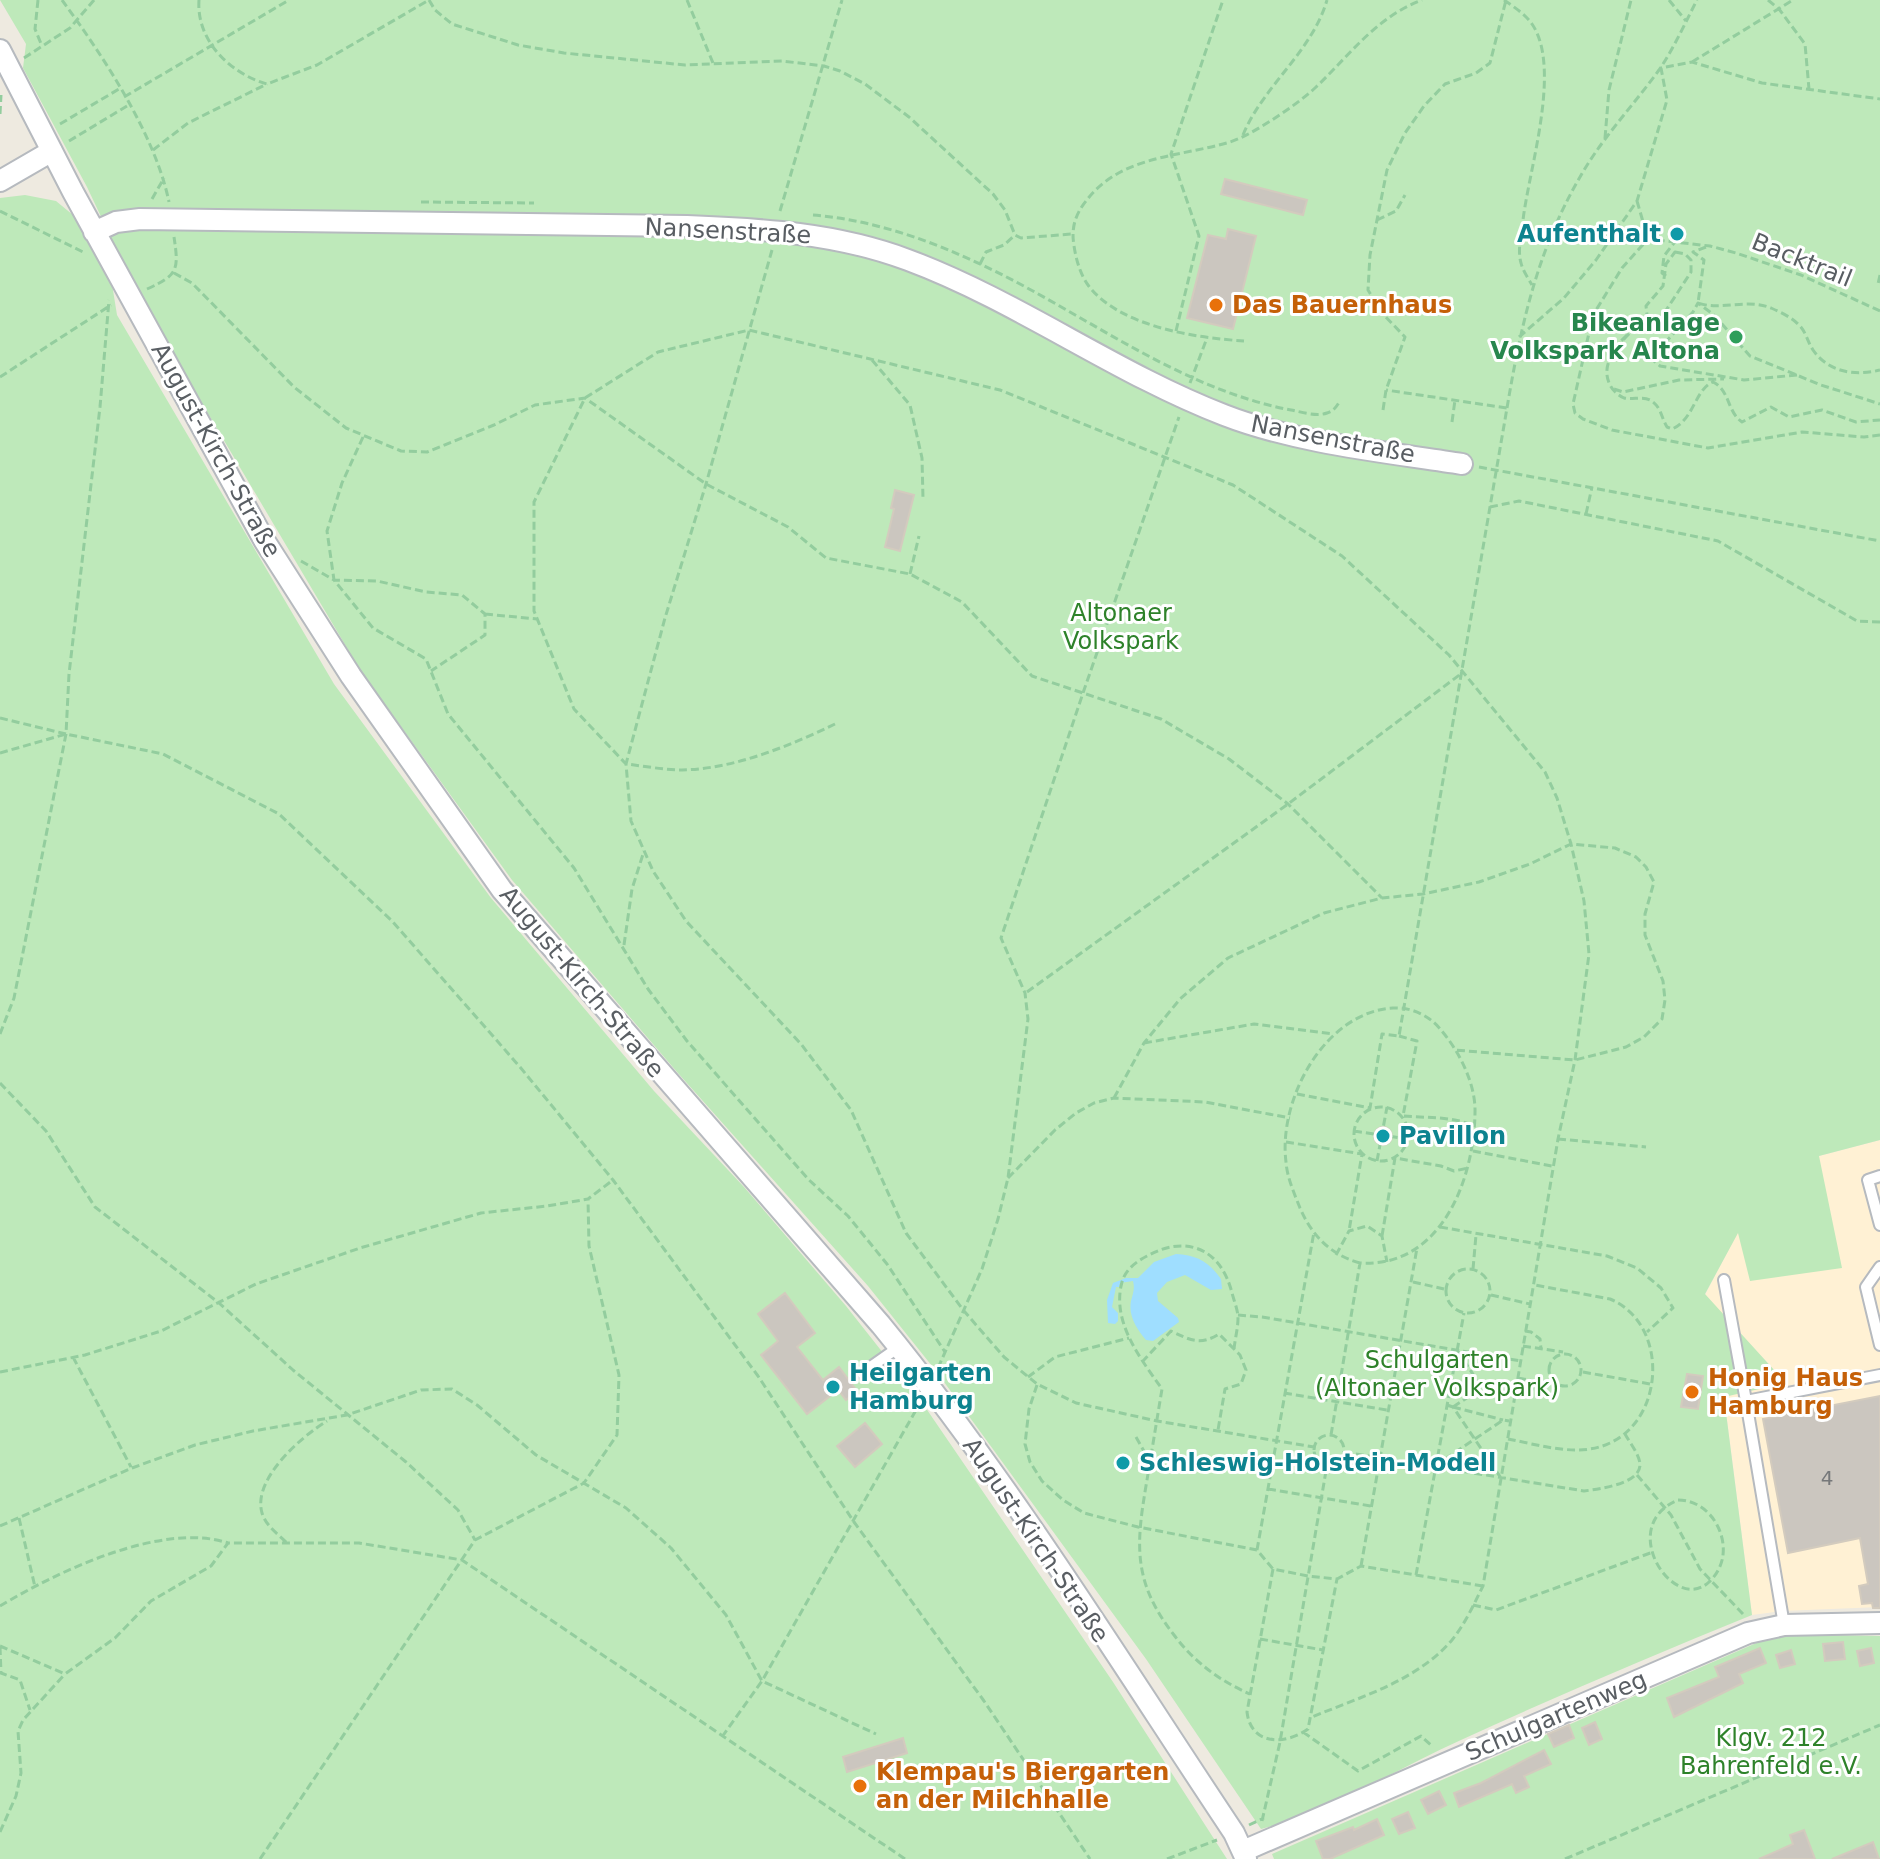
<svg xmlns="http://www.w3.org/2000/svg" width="1880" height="1859" font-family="'DejaVu Sans',sans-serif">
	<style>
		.commercial { fill: #fff1d4 }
		.green { fill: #bee9ba }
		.water { fill: #9fdeff }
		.building { fill: #cbc6bf; stroke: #d3cbbe; stroke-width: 2 }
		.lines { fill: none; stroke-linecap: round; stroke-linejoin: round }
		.lane-casing { stroke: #b6babf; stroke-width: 14 }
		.street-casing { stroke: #b6babf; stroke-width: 24 }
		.path { stroke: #93cd9e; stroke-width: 3; stroke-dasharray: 8 4; stroke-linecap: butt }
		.lane { stroke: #fff; stroke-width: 10 }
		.street { stroke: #fff; stroke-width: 20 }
		.culture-dot { fill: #0f9aa8; stroke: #fff; stroke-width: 3 }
		.food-dot { fill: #e8710a; stroke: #fff; stroke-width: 3 }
		.leisure-dot { fill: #2e9e5b; stroke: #fff; stroke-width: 3 }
		.labels { text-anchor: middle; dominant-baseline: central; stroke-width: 6; stroke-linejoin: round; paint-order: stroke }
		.number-label { font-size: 20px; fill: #76787a }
		.street-label { font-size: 24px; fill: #595e63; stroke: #fff }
		.culture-label { font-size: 24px; font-weight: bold; fill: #0d838f; stroke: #fff; text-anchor: start }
		.food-label { font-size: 24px; font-weight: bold; fill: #c56008; stroke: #fff; text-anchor: start }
		.leisure-label { font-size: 24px; font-weight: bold; fill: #27864d; stroke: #fff; text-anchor: end }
		.park-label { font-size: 24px; fill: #2e822a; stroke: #fff }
	</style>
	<rect width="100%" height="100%" fill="#eeeae0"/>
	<path class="commercial" d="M1880,1140V1607L1782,1611L1752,1615L1724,1396L1786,1383L1705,1295L1738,1232L1819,1156Z"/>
	<path class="green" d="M1880,0V1140L1819,1156L1842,1268L1750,1281L1738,1233L1705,1294L1786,1383L1724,1397L1752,1615C1654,1655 1557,1696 1461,1740C1394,1770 1332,1811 1261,1829L1146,1659L936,1371L868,1286L677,1072L512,880L360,670L139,297L87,187L23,68L26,44L0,0Z
		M25,195L56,201L73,215L112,284L117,315L334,684L491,898L654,1091L744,1187L846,1306L921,1401L1113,1682L1227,1859H0V198Z
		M1777,1634L1880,1636V1859H1274L1272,1854Z"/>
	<path class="water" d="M1176,1254C1197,1255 1209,1262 1221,1279L1222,1289L1211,1290L1185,1275L1167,1282L1157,1293L1158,1301L1178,1318L1179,1322L1153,1341L1146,1340C1137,1329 1128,1316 1131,1301C1133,1293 1135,1289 1133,1281L1120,1283L1119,1287H1116L1112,1307L1118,1313V1321L1115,1324L1108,1323L1107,1300L1113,1283L1126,1278H1138L1154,1262Z"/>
	<path class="building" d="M1225,179L1307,200L1303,215L1221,194Z
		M1228,229L1256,236L1233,329L1187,318L1208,235L1226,239Z
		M895,490L914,495L900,551L885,547L894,509L891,508Z
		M1374 1136a9 9 0 1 1 18 0a9 9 0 1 1-18 0Z
		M785,1293L815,1333L797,1347L823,1380L839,1367L857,1391L846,1400L838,1390L807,1414L761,1355L778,1341L758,1314Z
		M1687,1374L1703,1376L1698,1409L1681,1407Z
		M1880,1396V1608H1873L1872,1603L1862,1604L1859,1586L1868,1584L1860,1538L1788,1553L1763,1419Z
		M865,1423L882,1444L855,1467L837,1446Z
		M1843,1642L1845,1659L1825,1661L1823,1644Z
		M1760,1648L1766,1663L1739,1674L1743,1683L1674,1717L1667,1698L1719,1677L1715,1667Z
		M1871,1648L1874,1663L1860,1666L1857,1651Z
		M1791,1650L1795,1664L1780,1668L1776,1655Z
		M1595,1722L1602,1739L1589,1745L1582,1728Z
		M1569,1725L1574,1738L1554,1747L1548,1734Z
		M903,1738L907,1753L847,1772L843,1757Z
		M1544,1750L1551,1764L1524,1776L1529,1787L1516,1793L1512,1784L1459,1807L1454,1793L1481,1783Z
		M1439,1791L1446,1805L1428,1814L1421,1800Z
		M1408,1812L1415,1828L1399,1834L1392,1819Z
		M1377,1819L1384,1835L1330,1859H1323L1316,1841L1353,1827L1354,1830Z
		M1804,1830L1815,1859H1759L1793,1844L1790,1835Z
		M1873,1842L1879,1859H1832Z"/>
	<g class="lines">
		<g class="lane-casing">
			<path id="lane" d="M1880,1176L1868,1180L1880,1225
				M1880,1267L1866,1287L1880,1345
				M1724,1280L1746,1401
				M862,1373L899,1347
				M1784,1625L1746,1401L1880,1375"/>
		</g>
		<g class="street-casing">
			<path id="street" d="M0,50L73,192L264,540L351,676L502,890L881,1325C1011,1484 1120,1662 1234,1833L1246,1859
				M0,181L52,151
				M94,232L116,222L140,219L687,226C763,229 836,233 908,260C1018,301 1115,373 1224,415C1296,443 1385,452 1462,464
				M1243,1851L1748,1633L1784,1625L1880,1623"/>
		</g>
		<path class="path" d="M38,0L35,29L42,46
			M62,0C103,56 155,134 169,202
			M199,0C196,41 231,74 267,84L317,65L429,0
			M429,0L435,10L452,24L518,45L564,53L685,65L782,61L824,66L840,71L865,84L909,117L993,194L1005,210L1015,235L1021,238L1072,234
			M687,0L713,63
			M1504,0C1514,7 1525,14 1532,24C1562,68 1529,169 1523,220C1522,233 1517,249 1521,263C1523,271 1528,278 1532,285
			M1669,0L1686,21
			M1768,0L1779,9L1805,44L1809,89
			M24,58L70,28L94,0
			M1692,62L1793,0
			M124,97L289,0
			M0,114L1,95
			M60,124L119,89
			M1243,135C1263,86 1312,52 1327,0
			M1605,138L1609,90L1631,0
			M69,141L127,106
			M153,150L188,123L267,84
			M152,199L164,178
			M1637,201L1648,239
			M421,202L534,203
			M0,211L83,252
			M780,211L842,0
			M813,215C863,219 915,235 960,255C1071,302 1170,387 1291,410C1302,412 1316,417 1327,413C1334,411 1336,407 1340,401
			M1377,220L1396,211L1405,195
			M1706,247L1693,252L1704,260L1698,303C1721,311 1746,298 1771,308C1780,312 1791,317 1798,324C1806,331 1807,341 1813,350C1829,373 1856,376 1880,370
			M772,250L706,484L665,618L626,764L631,821L653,871L686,921L801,1044L851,1110L906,1233L964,1311L1004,1357L1037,1384L1076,1403L1157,1421L1314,1447
			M1675,252L1685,254L1691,260V272L1661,318L1654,320L1647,315L1646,306L1663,286L1666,264Z
			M980,264L986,252L1004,245L1015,235
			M174,273L192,283L294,387L346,428L401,451L427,452L494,425L535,405L585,398L706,484L788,527L826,558L910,574L962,602L1032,676L1161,719L1229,759L1288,804L1382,898
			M1880,275L1878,284L1880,286
			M1666,276L1662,273L1664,256L1677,239
			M147,289C178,275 179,270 174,237
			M1880,311L1801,275L1736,253L1710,246L1648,239L1622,268L1593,315L1573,404L1575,413L1583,419L1612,430L1708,448L1802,432L1864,437L1880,435
			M1684,320L1655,328L1638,325C1623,340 1598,361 1610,385C1613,391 1618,395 1624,398C1633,400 1642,396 1650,400C1661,406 1661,417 1667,427L1672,429C1694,420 1695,389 1713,382C1730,390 1727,412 1742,422L1771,407L1789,417L1822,410L1856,422L1880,420
			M1176,331L1199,236L1171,154L1223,0
			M1519,337L1564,298L1596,260L1637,201L1667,100L1661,68L1692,62L1762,83L1880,99
			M1244,341C1197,338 1119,327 1088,285C1080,274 1076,259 1074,246C1071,228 1075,215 1086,201C1119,157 1175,157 1223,144C1240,140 1256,130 1272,120C1287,110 1302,100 1315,88C1350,55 1376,17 1422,0
			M1609,359L1608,354L1633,329
			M872,360L910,405L922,458L923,499
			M1797,375L1744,380L1660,366L1654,361V355L1693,312L1698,303L1714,315L1750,356L1821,385L1880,404
			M0,377L111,305
			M1190,383L1207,338
			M1614,389L1623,392L1679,380L1724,379
			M1507,408C1521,325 1537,251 1580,177C1602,138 1633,106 1659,70C1674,48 1685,23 1697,0
			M1383,410L1386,390L1405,337L1382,313L1368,290L1370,255L1387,170L1405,133L1424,106L1445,84L1476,73L1490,63L1506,0
			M1452,422L1455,400
			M363,437L342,483L327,531L334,580L373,628L426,659L448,714L574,868L648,989L687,1041L808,1179L848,1216L887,1264L945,1352
			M1479,467L1880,541
			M1490,507L1519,501L1718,541L1857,621L1880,622
			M1586,514L1592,487
			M301,561L334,580L377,581L426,592L462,595L485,614V635L431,671
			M910,574L919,536
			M485,614L537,619
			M0,718L66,734L69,674L100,407L109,300
			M835,724C789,746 734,769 682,770C664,770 644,766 626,764L574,709L534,611V502L585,398L658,352L749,330L1000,390L1233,485L1342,556L1449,655L1545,772L1557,798L1571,844L1584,901L1589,954L1575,1060L1558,1139L1483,1586C1474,1604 1465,1624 1452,1640C1417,1681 1360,1697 1312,1717
			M0,753L66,734L163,754L279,814L392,921L520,1067L613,1180L758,1376L854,1522L984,1701L1090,1859
			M624,945L632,889L644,851
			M1027,992L1288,804L1462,673
			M0,1034L14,998L66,734
			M1399,1036L1417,1041L1403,1116C1426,1118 1453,1116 1474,1126
			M1144,1043L1254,1024L1333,1034
			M0,1083L46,1131L95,1207L219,1303L293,1370L406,1462L458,1510L475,1540
			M1297,1094L1370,1108L1382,1034L1399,1036L1507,408L1386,390
			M1114,1098L1144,1043L1180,999L1228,958L1324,913L1382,898L1423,894L1479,882L1530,864L1571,844L1615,848L1636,857L1646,867L1654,882L1645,914V935L1663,981L1665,1000L1662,1019L1644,1037L1626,1047L1575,1060L1455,1050
			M1354 1134a27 27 0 1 1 54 0a27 27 0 1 1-54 0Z
			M1354,1131L1408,1139
			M1558,1139L1646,1147
			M1286,1142L1362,1154L1349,1231
			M1473,1151L1552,1166
			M1377,1161L1387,1107
			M1008,1178L1055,1130L1076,1113L1094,1103L1114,1098L1205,1102L1290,1118
			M1440,1227L1607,1256L1637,1268L1661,1288L1673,1308L1647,1332
			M1382,1236L1395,1158L1441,1166L1454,1171L1468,1168
			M1336,1255L1349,1231L1367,1226L1382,1236L1387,1262
			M1446 1291a22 22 0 1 1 44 0a22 22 0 1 1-44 0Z
			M1473,1269L1476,1235
			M1413,1282L1444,1289
			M1491,1295L1530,1304
			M1238,1315L1262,1317L1521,1361
			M1525,1331L1531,1332L1540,1339L1541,1349
			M1523,1346L1563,1352
			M1234,1349C1235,1339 1238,1328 1238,1318C1238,1310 1234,1301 1232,1293C1221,1249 1187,1234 1147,1256C1137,1261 1125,1270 1122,1282C1111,1322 1141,1359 1162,1389C1157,1419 1152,1450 1147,1480C1136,1544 1132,1581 1174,1635C1194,1662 1220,1681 1250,1694
			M1549 1370a16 16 0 1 1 32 0a16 16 0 1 1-32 0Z
			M73,1357L131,1467
			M1142,1362L1171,1331C1190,1340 1200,1346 1219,1334L1240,1355L1246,1370L1241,1384L1225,1389L1218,1430
			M938,1368L982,1269L998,1219L1008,1178L1028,1019L1025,993L1001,938L1083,693L1179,417
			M0,1372L85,1355L161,1331L256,1284L360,1248L481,1213L547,1206L588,1199L613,1180
			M1583,1372L1650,1384
			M1028,1377L1055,1357L1129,1338
			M1518,1378L1557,1385
			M1037,1385L1029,1409L1025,1444L1030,1462L1042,1481L1063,1500L1084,1513L1138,1527L1257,1550L1273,1569L1308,1576L1337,1579L1361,1566L1483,1586
			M1516,1392H1531L1536,1381
			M1284,1393L1387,1410
			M1447,1405L1453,1407L1501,1478
			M1453,1407L1482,1388L1457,1350
			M1453,1407L1503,1420
			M1314 1450a15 15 0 1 1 30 0a15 15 0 1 1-30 0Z
			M1331,1435L1360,1263C1441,1268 1474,1180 1475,1113C1476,1084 1459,1051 1441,1030C1430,1016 1412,1007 1393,1008C1325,1012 1278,1099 1286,1162C1287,1177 1294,1193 1300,1208C1312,1236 1331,1255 1360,1263
			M1136,1437L1145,1453L1151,1455
			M1508,1439C1540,1445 1579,1458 1610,1443C1666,1417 1668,1323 1610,1299L1535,1285
			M1344,1452L1584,1491C1599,1489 1641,1484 1640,1464C1639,1454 1630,1443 1625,1434
			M1435,1466L1503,1420L1509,1421
			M1637,1475L1671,1515L1700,1569L1743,1614
			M1268,1489L1371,1506
			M1678,1500C1706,1500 1726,1528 1723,1555C1722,1565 1716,1576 1709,1582C1674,1615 1615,1526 1678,1500Z
			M19,1518L35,1587
			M0,1526L132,1468L195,1445L253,1431L347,1415L421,1390L452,1389L477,1405L536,1455L626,1508L671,1548L726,1615L762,1681L876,1734
			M286,1542C277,1533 266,1526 262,1513C252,1479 302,1436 327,1421
			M1257,1550L1314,1232
			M1361,1566L1417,1248
			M1273,1569L1247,1712C1251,1746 1286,1745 1308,1729L1337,1579
			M1416,1575L1464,1313
			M1473,1605L1496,1610L1653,1552
			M0,1606C57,1572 162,1521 228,1543
			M1260,1639L1323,1650
			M0,1646L65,1674L115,1638L151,1601L211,1566L228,1543H359L462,1560L905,1859
			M0,1647L1,1673L20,1680L30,1710
			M1303,1732L1358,1771L1421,1736L1433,1747
			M722,1737L762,1681L920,1403
			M1262,1821L1280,1742L1327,1465
			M1249,1825L1264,1818
			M0,1832L16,1796L21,1773L18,1731L23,1720L65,1674
			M260,1859L475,1540L584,1483L617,1435L619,1375L589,1246L588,1199
			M1167,1859L1217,1840
			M1565,1859L1880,1725"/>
		<use href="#lane" class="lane"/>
		<use href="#street" class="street"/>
	</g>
	<g class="culture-dot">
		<circle cx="1677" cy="234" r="8"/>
		<circle cx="1383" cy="1136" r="8"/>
		<circle cx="833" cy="1387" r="8"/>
		<circle cx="1123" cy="1463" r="8"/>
	</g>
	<g class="food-dot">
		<circle cx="1216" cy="305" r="8"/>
		<circle cx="1692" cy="1392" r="8"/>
		<circle cx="860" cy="1786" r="8"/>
	</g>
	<circle class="leisure-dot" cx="1736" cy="337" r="8"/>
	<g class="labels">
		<g class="number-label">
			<text x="1827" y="1478">4</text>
		</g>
		<g class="street-label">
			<text transform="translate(728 231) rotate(3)">Nansenstraße</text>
			<text transform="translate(1802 260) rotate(22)">Backtrail</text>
			<text transform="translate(1333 439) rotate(11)">Nansenstraße</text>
			<text transform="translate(216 450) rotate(61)">August-Kirch-Straße</text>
			<text transform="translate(582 982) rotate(50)">August-Kirch-Straße</text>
			<text transform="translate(1036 1540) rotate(56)">August-Kirch-Straße</text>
			<text transform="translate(1556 1716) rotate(-23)">Schulgartenweg</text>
		</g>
		<g class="culture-label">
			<text x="1661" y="234" text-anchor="end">Aufenthalt</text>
			<text x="1399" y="1136">Pavillon</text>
			<text x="849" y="1373">Heilgarten<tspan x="849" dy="28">Hamburg</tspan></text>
			<text x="1139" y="1463">Schleswig-Holstein-Modell</text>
		</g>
		<g class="food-label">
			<text x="1232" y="305">Das Bauernhaus</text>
			<text x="1708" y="1378">Honig Haus<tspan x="1708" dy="28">Hamburg</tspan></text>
			<text x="876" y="1772">Klempau's Biergarten<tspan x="876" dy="28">an der Milchhalle</tspan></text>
		</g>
		<g class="leisure-label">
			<text x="1720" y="323">Bikeanlage<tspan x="1720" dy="28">Volkspark Altona</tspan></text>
		</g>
		<g class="park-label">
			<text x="1121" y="613">Altonaer<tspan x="1121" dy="28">Volkspark</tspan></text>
			<text x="1437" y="1360">Schulgarten<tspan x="1437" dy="28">(Altonaer Volkspark)</tspan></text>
			<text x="1771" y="1738">Klgv. 212<tspan x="1771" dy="28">Bahrenfeld e.V.</tspan></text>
		</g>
	</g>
</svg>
